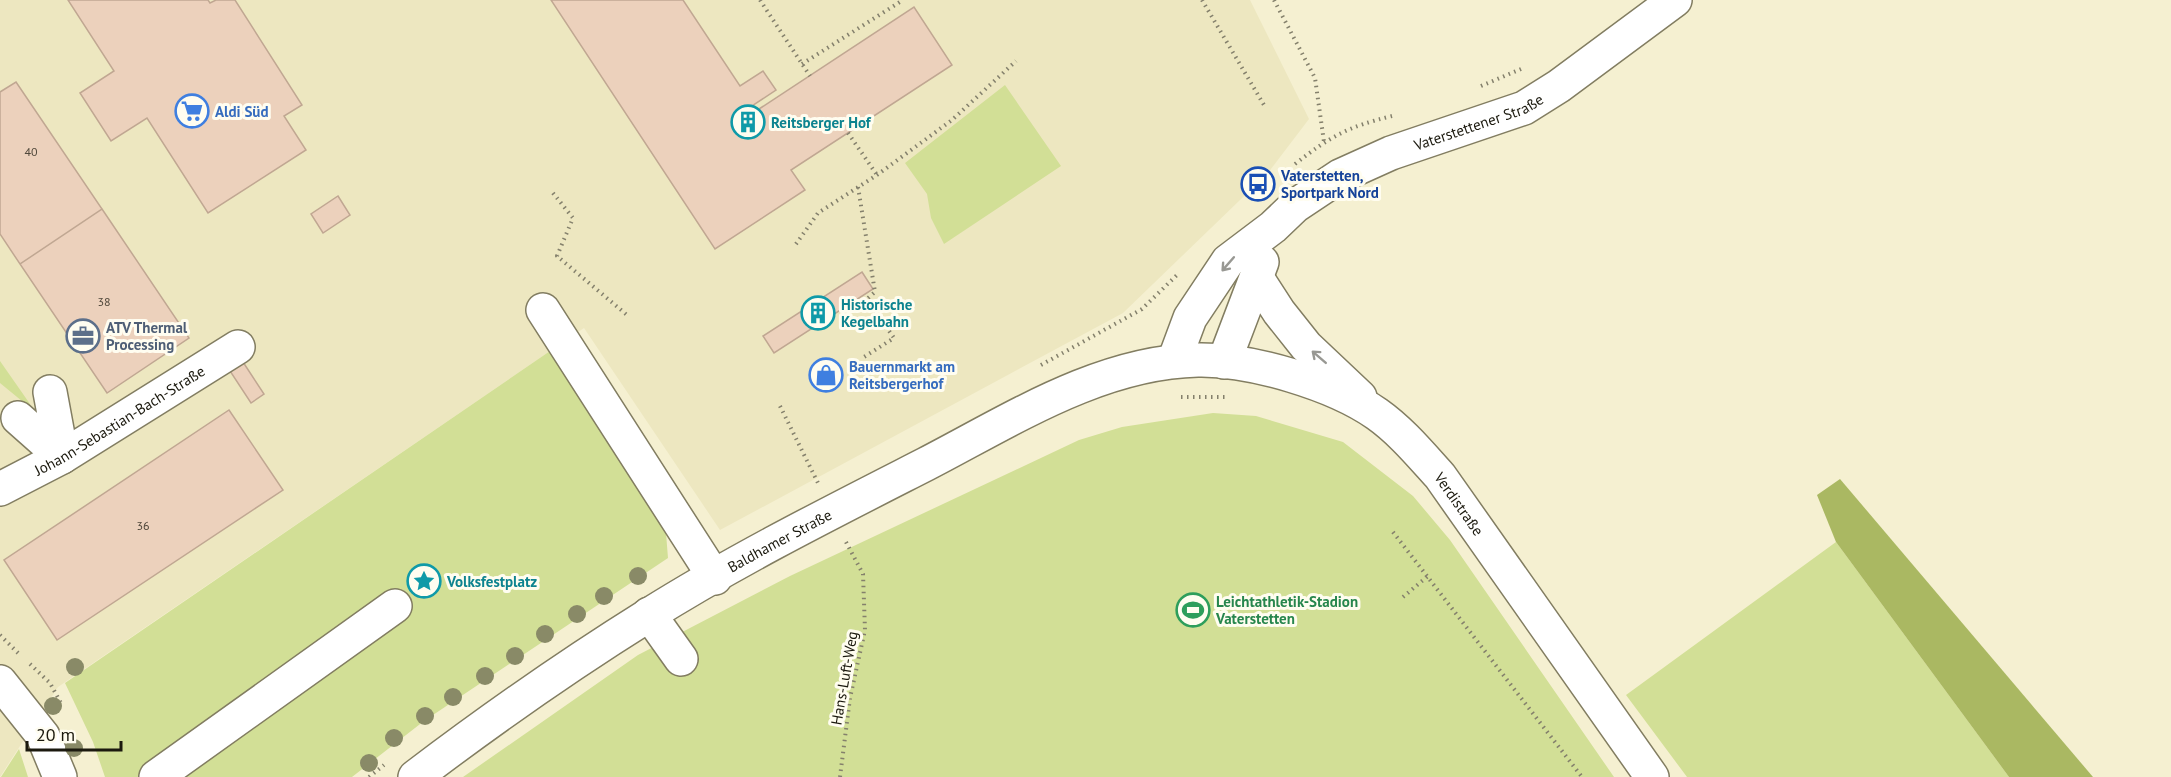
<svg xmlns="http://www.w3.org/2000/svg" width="2171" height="777" font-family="'PT Sans',sans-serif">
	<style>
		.built { fill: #ede7c0 }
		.green { fill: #d2df96 }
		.forest { fill: #aab862 }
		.building { fill: #ecd1bc; stroke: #c0a792; stroke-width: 1.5 }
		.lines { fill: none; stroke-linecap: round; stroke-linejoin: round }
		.minor-casing { stroke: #827d61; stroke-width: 36 }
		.path { stroke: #84806c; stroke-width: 4; stroke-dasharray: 1.5 4.5; stroke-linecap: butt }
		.minor { stroke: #fff; stroke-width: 33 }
		.tree { fill: #898a67 }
		.oneway { stroke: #989893 }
		.labels { text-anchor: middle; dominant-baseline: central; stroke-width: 6; stroke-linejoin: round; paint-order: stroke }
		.number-label { font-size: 12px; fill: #4f473a }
		.shop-label { font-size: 15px; font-weight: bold; fill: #366cbe; stroke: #fffdf0; text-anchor: start }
		.street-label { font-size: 15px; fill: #1b190e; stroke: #fffdf0 }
		.culture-label { font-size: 15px; font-weight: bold; fill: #0d838f; stroke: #fffdf0; text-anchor: start }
		.transit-label { font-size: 15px; font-weight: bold; fill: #164399; stroke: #fffdf0; text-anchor: start }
		.service-label { font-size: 15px; font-weight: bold; fill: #4e5e75; stroke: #fffdf0; text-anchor: start }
		.leisure-label { font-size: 15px; font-weight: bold; fill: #27864d; stroke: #fffdf0; text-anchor: start }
	</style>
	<rect width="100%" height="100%" fill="#f5f0d1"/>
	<path class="built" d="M0,0H1250L1309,119L1268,173L1123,313L720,530L584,328L58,687L0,777Z"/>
	<path class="green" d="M1005,85L1061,166L944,244L931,218L927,194L905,163Z
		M553,349L666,533L668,558L424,721L352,777H105L93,742L65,683Z
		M0,361L30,404L28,406L0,383Z
		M1213,413L1256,416L1343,442L1413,496L1450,540L1614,777H463L638,655L790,576L1079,440L1122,427Z
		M1836,542L2009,777H1687L1626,695Z
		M19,749L28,777H1Z"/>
	<path class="forest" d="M1840,479L2093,777H2009L1836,542L1817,495Z"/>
	<path class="building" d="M68,0H208L210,3L216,0H235L302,105L284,116L306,150L208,213L147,118L111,141L80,93L114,71Z
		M551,0H683L740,86L763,71L776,90L752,106L756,111L914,7L952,65L791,170L805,190L715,249Z
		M16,82L102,209L20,264L0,234V92Z
		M338,196L350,215L323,233L311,214Z
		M102,209L189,338L107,393L20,264Z
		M862,272L873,289L774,353L763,336Z
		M243,362L264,394L251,403L230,371Z
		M229,410L283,490L57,640L4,560Z"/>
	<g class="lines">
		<g class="minor-casing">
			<g id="minor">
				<path d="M1257,278L1279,312L1306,346L1360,397"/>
				<path d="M543,310L715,578"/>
				<path id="s1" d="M1174,361L1190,318L1228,261L1273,227L1295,206L1340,176L1391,153L1524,108L1559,86L1675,0"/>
				<path d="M1224,362L1262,262"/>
				<path d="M18,418L62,457L50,392"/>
				<path id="s2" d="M0,489L62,457L238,347"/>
				<path d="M649,614L681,659"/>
				<path d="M0,682L43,736L60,777"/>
				<path d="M156,777L395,606"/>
				<path id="s3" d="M415,777C490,720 567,666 647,616C736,560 832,512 926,464C1011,420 1100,362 1198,360C1251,359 1334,384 1377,414C1401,431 1420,454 1440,476L1652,777"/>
			</g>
		</g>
		<path class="path" d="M760,0L810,76
			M1202,0L1264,105
			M1274,0L1315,78L1324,142
			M802,64L903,0
			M1481,86L1521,69
			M848,133L877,175
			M1295,164C1331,136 1347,127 1392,116
			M858,187L875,292L867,299L894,338L864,357
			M553,193L573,218L557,256L627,315
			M796,244L818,213L877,175L952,120L1016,61
			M1041,365L1142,309L1178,274
			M1181,397H1225
			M780,406L818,483
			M1393,532L1582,777
			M1403,597L1428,576
			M0,635L20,655
			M30,664L50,683L62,705
			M369,777L384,765
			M840,777L850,698L865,630L863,574L846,542"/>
		<use href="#minor" class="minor"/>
	</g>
	<g class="tree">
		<circle cx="638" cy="576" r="9"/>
		<circle cx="604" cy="596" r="9"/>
		<circle cx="577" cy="614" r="9"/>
		<circle cx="545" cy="634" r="9"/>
		<circle cx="515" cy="656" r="9"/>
		<circle cx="75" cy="667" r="9"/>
		<circle cx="485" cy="676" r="9"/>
		<circle cx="453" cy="697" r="9"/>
		<circle cx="53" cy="706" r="9"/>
		<circle cx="425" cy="716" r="9"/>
		<circle cx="394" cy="738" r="9"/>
		<circle cx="74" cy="748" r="9"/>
		<circle cx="369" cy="763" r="9"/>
	</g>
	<defs><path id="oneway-shaft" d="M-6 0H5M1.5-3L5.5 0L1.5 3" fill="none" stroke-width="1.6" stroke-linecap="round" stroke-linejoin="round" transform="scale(1.5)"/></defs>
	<g class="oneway">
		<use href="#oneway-shaft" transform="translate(1228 264) rotate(131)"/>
		<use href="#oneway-shaft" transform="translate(1319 357) rotate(-139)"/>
	</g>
	<defs>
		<g id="supermarket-ring" transform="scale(1.725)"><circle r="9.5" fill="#fffdf0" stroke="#3f7fe0" stroke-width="1.5"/><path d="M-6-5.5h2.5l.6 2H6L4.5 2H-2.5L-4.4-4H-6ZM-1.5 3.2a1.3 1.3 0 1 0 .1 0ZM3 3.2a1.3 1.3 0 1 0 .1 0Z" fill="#3f7fe0"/></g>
		<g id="building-ring" transform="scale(1.725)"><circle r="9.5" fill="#fffdf0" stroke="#0f9aa8" stroke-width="1.5"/><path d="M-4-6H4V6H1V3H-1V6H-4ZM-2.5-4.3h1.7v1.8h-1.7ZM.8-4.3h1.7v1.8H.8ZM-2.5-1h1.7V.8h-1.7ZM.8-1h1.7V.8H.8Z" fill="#0f9aa8"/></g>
		<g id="bus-ring" transform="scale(1.725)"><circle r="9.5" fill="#fffdf0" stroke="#1a4fb4" stroke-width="1.5"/><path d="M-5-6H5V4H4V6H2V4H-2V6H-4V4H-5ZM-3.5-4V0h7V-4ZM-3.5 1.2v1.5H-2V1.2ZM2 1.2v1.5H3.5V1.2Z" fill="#1a4fb4"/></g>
		<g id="office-ring" transform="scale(1.725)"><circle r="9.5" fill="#fffdf0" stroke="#5c6f8a" stroke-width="1.5"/><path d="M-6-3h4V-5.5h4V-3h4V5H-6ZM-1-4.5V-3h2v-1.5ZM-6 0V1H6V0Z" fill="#5c6f8a"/></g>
		<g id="shop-ring" transform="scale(1.725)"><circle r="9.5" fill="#fffdf0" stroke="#3f7fe0" stroke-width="1.5"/><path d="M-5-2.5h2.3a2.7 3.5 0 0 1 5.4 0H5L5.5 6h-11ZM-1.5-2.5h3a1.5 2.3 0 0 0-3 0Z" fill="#3f7fe0"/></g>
		<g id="sight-ring" transform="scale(1.725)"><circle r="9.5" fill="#fffdf0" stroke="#0f9aa8" stroke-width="1.5"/><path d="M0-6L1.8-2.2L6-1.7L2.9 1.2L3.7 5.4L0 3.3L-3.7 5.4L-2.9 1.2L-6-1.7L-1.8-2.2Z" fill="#0f9aa8"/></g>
		<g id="stadium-ring" transform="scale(1.725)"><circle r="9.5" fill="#fffdf0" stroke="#2e9e5b" stroke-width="1.5"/><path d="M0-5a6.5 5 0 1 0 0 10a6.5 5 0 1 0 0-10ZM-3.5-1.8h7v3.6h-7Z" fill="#2e9e5b"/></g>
	</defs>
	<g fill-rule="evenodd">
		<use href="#supermarket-ring" x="192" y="111"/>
		<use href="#building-ring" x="748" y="122"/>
		<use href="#bus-ring" x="1258" y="184"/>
		<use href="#building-ring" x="818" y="313"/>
		<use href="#office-ring" x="83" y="336"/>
		<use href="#shop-ring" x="826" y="375"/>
		<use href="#sight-ring" x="424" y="581"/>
		<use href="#stadium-ring" x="1193" y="610"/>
	</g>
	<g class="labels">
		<g class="number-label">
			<text x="31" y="151">40</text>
			<text x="104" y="301">38</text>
			<text x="143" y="525">36</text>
		</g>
		<g class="shop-label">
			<text x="215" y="111">Aldi Süd</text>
			<text x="849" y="366">Bauernmarkt am<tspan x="849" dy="17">Reitsbergerhof</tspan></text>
		</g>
		<g class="street-label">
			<text stroke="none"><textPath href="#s1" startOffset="404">Vaterstettener Straße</textPath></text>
			<text stroke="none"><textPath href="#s2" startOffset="138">Johann-Sebastian-Bach-Straße</textPath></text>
			<text stroke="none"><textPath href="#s3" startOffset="1206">Verdistraße</textPath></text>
			<text stroke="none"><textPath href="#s3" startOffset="435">Baldhamer Straße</textPath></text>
			<text transform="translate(844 678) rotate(-80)">Hans-Luft-Weg</text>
		</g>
		<g class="culture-label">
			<text x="771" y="122">Reitsberger Hof</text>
			<text x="841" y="304">Historische<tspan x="841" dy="17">Kegelbahn</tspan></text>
			<text x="447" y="581">Volksfestplatz</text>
		</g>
		<g class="transit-label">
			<text x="1281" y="175">Vaterstetten,<tspan x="1281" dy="17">Sportpark Nord</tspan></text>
		</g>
		<g class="service-label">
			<text x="106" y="327">ATV Thermal<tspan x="106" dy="17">Processing</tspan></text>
		</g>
		<g class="leisure-label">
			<text x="1216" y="601">Leichtathletik-Stadion<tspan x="1216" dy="17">Vaterstetten</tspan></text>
		</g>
	</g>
	<path d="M27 741v9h94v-9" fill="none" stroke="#1b190e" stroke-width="3"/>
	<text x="36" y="741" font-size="18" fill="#1b190e" stroke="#fffdf0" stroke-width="4.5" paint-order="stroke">20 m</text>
</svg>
